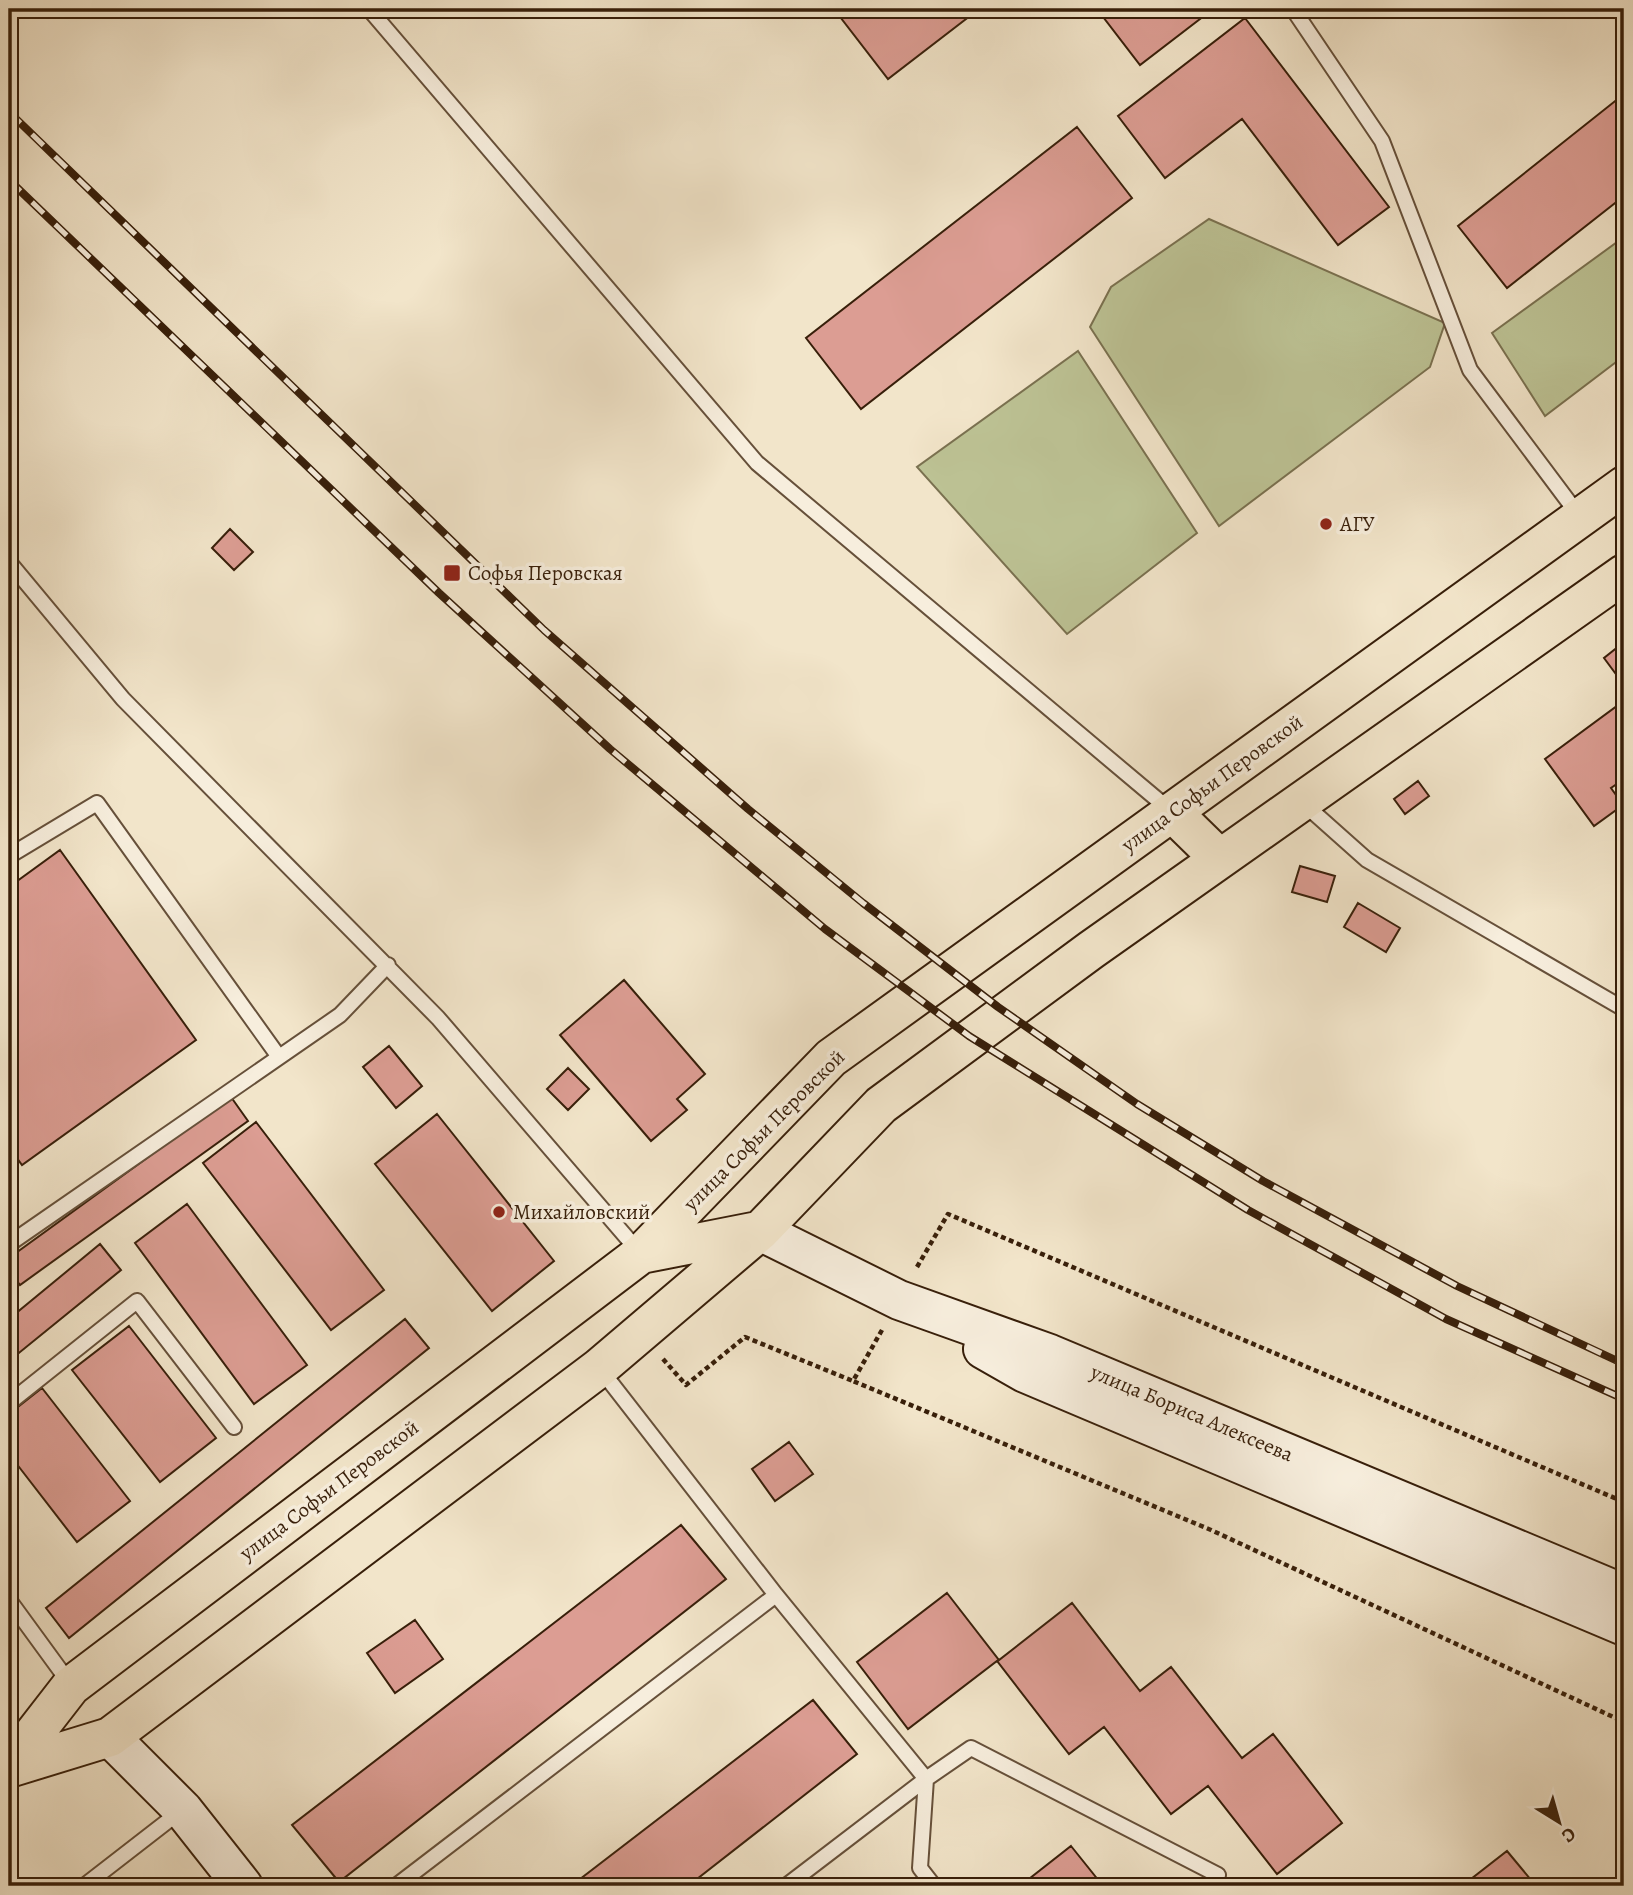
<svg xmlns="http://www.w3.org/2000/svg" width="1633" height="1895" font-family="Alegreya,serif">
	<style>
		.green { fill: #bdc395; stroke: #7a7150; stroke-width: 2 }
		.building { fill: #dc9d93; stroke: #381f0a; stroke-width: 2 }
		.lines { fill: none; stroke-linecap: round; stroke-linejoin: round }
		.lane-casing { stroke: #66503a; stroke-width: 18 }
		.secondary-casing { stroke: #381f0a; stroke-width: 42 }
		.primary-casing { stroke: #381f0a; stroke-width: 42 }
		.path { stroke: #381f0a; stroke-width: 4.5; stroke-dasharray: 5 3.5; stroke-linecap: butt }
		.lane { stroke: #f7eedd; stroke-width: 14 }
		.secondary { stroke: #f7eedd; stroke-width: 38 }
		.primary { stroke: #f2e5ca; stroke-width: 38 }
		.rail-casing { stroke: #381f0a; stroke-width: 8 }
		.rail { stroke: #f7eedd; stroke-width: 5; stroke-dasharray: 16; stroke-linecap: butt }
		.poi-dot { fill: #8f2418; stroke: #f7eedd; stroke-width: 2.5 }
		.labels { text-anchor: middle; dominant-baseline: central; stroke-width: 7; stroke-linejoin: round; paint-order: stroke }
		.poi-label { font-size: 21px; fill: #381f0a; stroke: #f7eedd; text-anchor: start }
		.street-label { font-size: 21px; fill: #381f0a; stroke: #f7eedd }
	</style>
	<rect width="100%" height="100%" fill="#f2e5ca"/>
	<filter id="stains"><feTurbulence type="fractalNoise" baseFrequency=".00286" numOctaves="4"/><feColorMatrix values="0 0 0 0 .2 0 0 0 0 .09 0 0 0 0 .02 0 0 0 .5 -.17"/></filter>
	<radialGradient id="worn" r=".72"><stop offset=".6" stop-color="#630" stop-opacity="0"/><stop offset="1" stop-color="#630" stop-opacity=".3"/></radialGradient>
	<path class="green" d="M1209,219L1445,323L1430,367L1219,526L1090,327L1111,287Z
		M1624,237V356L1545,416L1492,333Z
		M1078,351L1197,533L1067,634L917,467Z"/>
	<path class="building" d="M834,9H979L888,79Z
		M1097,9H1213L1140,65Z
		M1245,18L1389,207L1338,245L1242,119L1165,178L1118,116Z
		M1624,94V196L1507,288L1458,226Z
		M1077,127L1132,198L861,409L806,338Z
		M230,529L253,552L234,570L212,548Z
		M1624,642V685L1604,658Z
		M1621,703L1624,707V779L1611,788L1623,805L1594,826L1545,759Z
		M1418,781L1429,796L1405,814L1394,799Z
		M60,850L196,1040L22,1165L9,1147V887Z
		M1300,866L1335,876L1327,902L1292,892Z
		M1358,903L1400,928L1386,952L1344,927Z
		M624,980L705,1074L677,1099L687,1110L651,1141L560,1035Z
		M389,1046L422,1086L396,1108L363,1067Z
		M568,1068L589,1089L568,1110L547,1089Z
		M231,1097L248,1121L20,1285L9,1270V1258Z
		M437,1114L554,1261L492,1311L375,1164Z
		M256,1122L384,1290L331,1330L203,1163Z
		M187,1204L307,1365L254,1404L135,1243Z
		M100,1244L121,1270L9,1361V1319Z
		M405,1319L429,1348L69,1638L46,1608Z
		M129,1326L216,1438L160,1482L72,1370Z
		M42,1388L130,1501L77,1542L9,1454V1414Z
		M789,1442L813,1474L775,1501L752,1469Z
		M681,1525L726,1579L339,1882L292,1825Z
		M947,1593L999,1660L1072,1603L1140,1691L1171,1667L1242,1758L1273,1734L1342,1823L1277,1874L1208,1786L1171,1814L1104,1727L1069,1754L997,1661L908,1729L857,1662Z
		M415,1620L443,1659L395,1693L367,1653Z
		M813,1700L857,1754L688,1886H571Z
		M1071,1846L1103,1886H1020Z
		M1507,1851L1536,1886H1462Z"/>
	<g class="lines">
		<g class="lane-casing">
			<path id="lane" d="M369,9L757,463L1171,811
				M1293,9L1382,141L1470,370L1580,517
				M9,562L123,699L438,1018L640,1253
				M1303,803L1367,860L1624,1009
				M9,856L97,803L279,1057
				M9,1244L340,1015L388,965
				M601,1370L776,1595L926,1779L920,1868L934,1886
				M9,1403L137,1301L234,1427
				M9,1600L71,1685
				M84,1886L182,1810
				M396,1886L776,1595
				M786,1886L926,1779L971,1748L1218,1875"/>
		</g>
		<g class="secondary-casing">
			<path id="secondary" d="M760,1231L899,1300L1050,1354L1624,1594
				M983,1349L1025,1373L1624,1626
				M110,1737L183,1810L243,1886"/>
		</g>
		<g class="primary-casing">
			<path id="primary" d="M1172,812L1220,859
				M641,1254L758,1231
				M9,1766L71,1686L641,1254L831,1058L1624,486
				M9,1768L110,1737L599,1368L760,1231L881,1105L1091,950L1624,574"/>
		</g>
		<path class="path" d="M917,1267L948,1214L1624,1502
			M882,1330L853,1381L1211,1530L1624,1722
			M663,1359L686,1385L745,1337L853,1381"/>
		<use href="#lane" class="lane"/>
		<use href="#secondary" class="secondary"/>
		<use href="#primary" class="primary"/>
		<g class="rail-casing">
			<path id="rail" d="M9,112L544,630L748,809L863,903L998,1007L1137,1104L1263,1181L1457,1286L1624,1364
				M9,180L439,593L610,749L825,929L969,1036L1248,1210L1446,1319L1624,1399"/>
		</g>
		<use href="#rail" class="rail"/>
	</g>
	<g class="poi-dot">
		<circle cx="1326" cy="524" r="7"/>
		<rect x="443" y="564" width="18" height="18" rx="3.5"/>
		<circle cx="499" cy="1212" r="7"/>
	</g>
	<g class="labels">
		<g class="poi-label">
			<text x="1340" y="524">АГУ</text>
			<text x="468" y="573">Софья Перовская</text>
			<text x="513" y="1212">Михайловский</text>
		</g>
		<g class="street-label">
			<text transform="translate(1212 783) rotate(-36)">улица Софьи Перовской</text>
			<text transform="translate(764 1130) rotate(-45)">улица Софьи Перовской</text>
			<text transform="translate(1192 1413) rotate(23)">улица Бориса Алексеева</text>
			<text transform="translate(329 1490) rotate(-37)">улица Софьи Перовской</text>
		</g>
	</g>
	<rect width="1633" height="1895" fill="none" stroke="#f2e5ca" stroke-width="35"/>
	<rect x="10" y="10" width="1612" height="1874" fill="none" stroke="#381f0a" stroke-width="3.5"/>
	<rect x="18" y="18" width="1598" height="1860" fill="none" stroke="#381f0a" stroke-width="2"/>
	<g transform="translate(1559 1822) rotate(143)" stroke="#f7eedd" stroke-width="5" paint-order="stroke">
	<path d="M0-5L12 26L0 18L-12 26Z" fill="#381f0a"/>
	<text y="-10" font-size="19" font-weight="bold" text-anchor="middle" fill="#381f0a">С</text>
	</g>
	<rect width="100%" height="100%" filter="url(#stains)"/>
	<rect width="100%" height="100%" fill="url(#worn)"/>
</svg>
